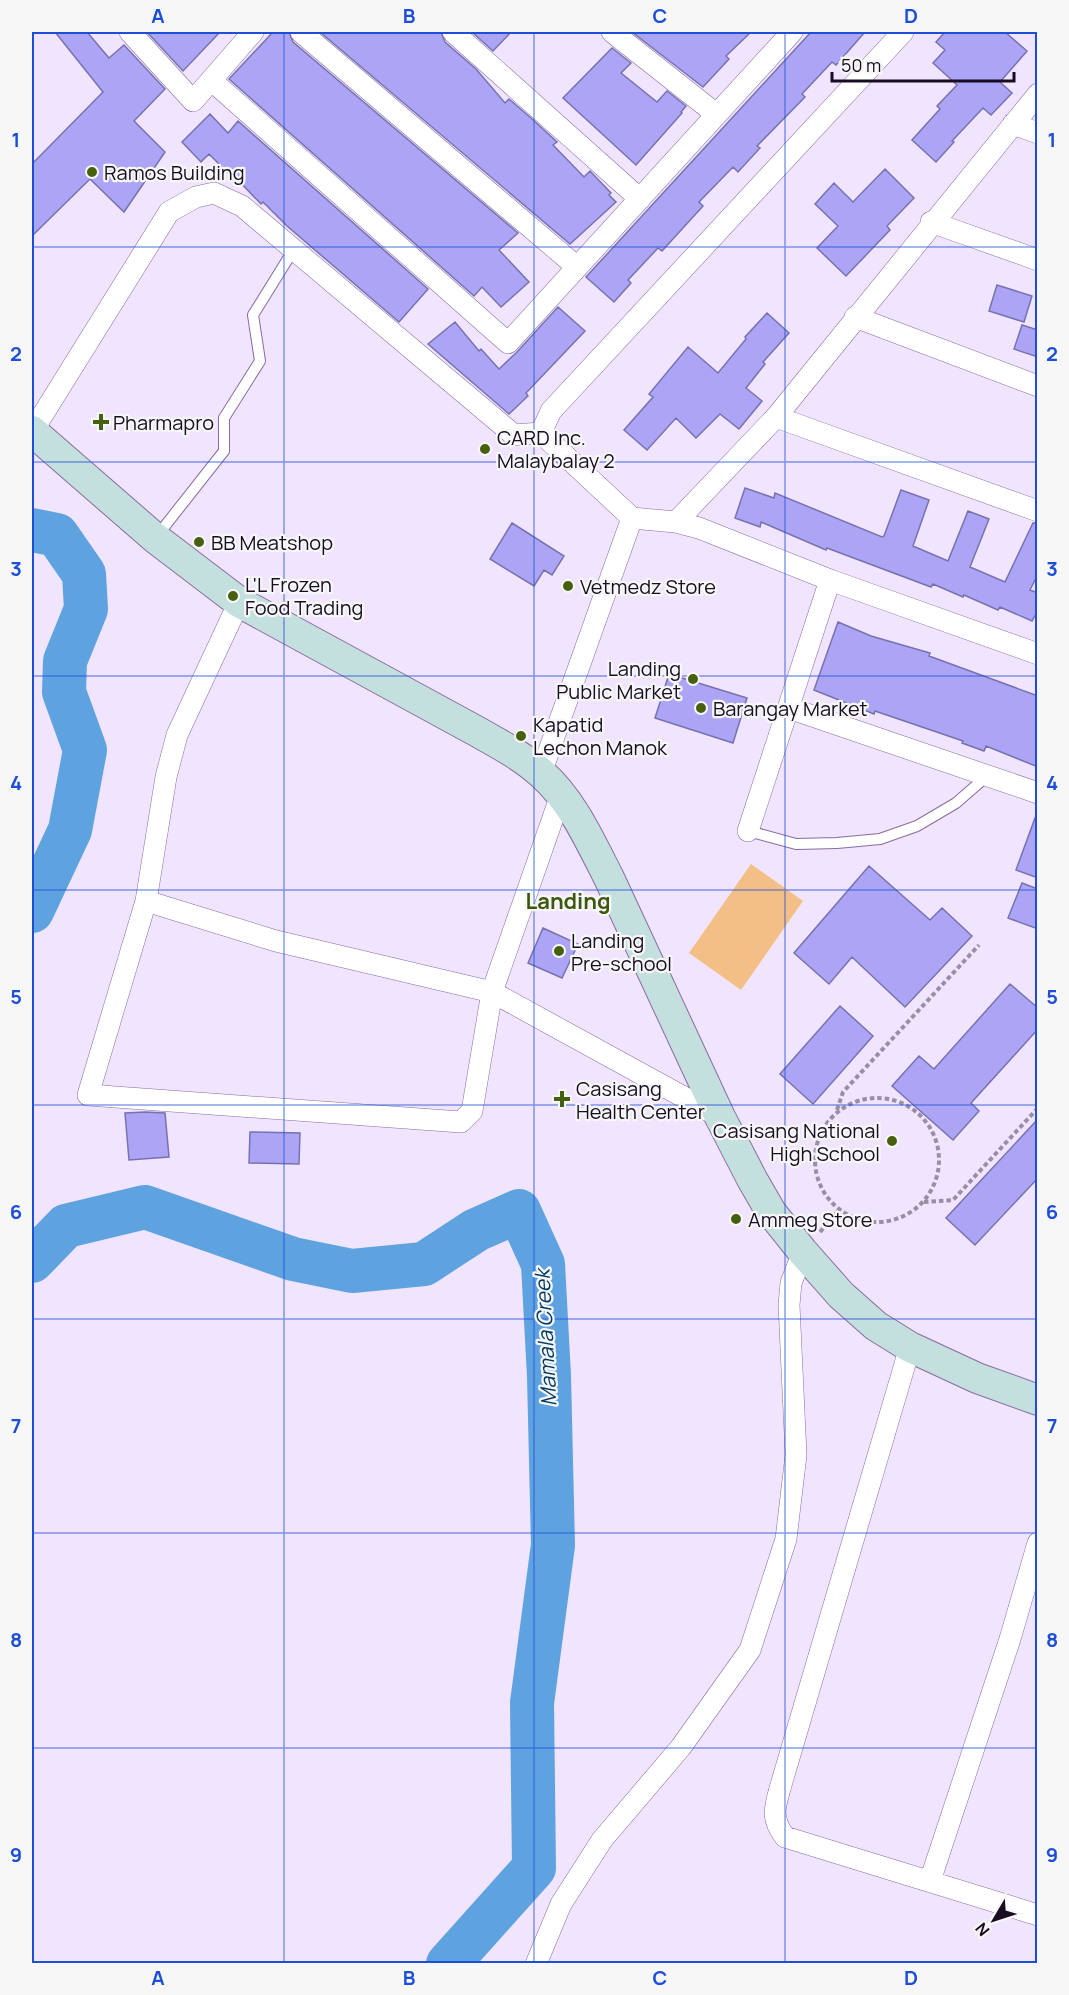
<svg xmlns="http://www.w3.org/2000/svg" width="1069" height="1995" font-family="Manrope,sans-serif">
	<style>
		.green { fill: #f4bf87 }
		.lines { fill: none; stroke-linecap: round; stroke-linejoin: round }
		.river { stroke: #5ea3e0; stroke-width: 44 }
		.building { fill: #aca5f6; stroke: #7772af; stroke-width: 1.5 }
		.service-casing { stroke: #886ba4; stroke-width: 12 }
		.minor-casing { stroke: #886ba4; stroke-width: 22 }
		.secondary-casing { stroke: #886ba4; stroke-width: 32 }
		.path { stroke: #9a8ea6; stroke-width: 4; stroke-dasharray: 4.5 3; stroke-linecap: butt }
		.service { stroke: #fff; stroke-width: 10 }
		.minor { stroke: #fff; stroke-width: 21 }
		.secondary { stroke: #c4e0de; stroke-width: 30 }
		.grid { fill: none; stroke: #1d4ed8; stroke-width: 1.5; stroke-opacity: 0.55 }
		.poi-dot { fill: #466010; stroke: #f7f7f7; stroke-width: 2 }
		.labels { text-anchor: middle; dominant-baseline: central; stroke-width: 4.5; stroke-linejoin: round; paint-order: stroke }
		.poi-label { font-size: 20px; fill: #180c22; stroke: #f7f7f7; text-anchor: start }
		.water-label { font-size: 21px; font-style: italic; fill: #01385f; stroke: #f7f7f7 }
		.quarter-label { font-size: 22px; font-weight: bold; fill: #3e570e; stroke: #f7f7f7 }
		.neatline { fill: none; stroke: #1d4ed8; stroke-width: 2 }
		.grid-label { font-size: 20px; text-anchor: middle; font-weight: bold; fill: #1d4ed8 }
	</style>
	<rect width="100%" height="100%" fill="#f0e4fe"/>
	<path class="green" d="M751,864L803,901L741,990L689,953Z"/>
	<g class="lines">
		<path class="river" d="M32,530L57,535L84,574L86,609L65,661L64,692L85,750L70,830L32,911
			M32,1261L66,1226L145,1207L293,1259L352,1271L424,1264L476,1230L519,1211L543,1264L549,1376L553,1545L532,1703L534,1868L448,1964"/>
	</g>
	<path class="building" d="M55,32H87L109,58L124,45L165,89L134,121L165,152L124,212L90,179L32,236V164L103,92Z
		M147,32H220L183,71Z
		M273,32H289L293,42L518,233L499,250L529,282L501,307L482,287L474,296L229,79Z
		M320,32H441L445,42L476,69L505,103L509,99L531,118L557,142L553,145L584,177L590,171L611,193L609,195L616,202L570,244Z
		M472,32H511L493,51Z
		M632,32H751L726,56L729,59L703,87Z
		M811,32H865L836,65L832,62L802,94L805,97L757,146L760,148L738,172L733,167L699,202L703,206L662,251L658,248L628,280L631,283L614,302L586,277Z
		M945,32H1005L1027,51L1000,82L1012,93L991,115L983,108L952,141L954,142L936,162L912,140L940,109L937,106L957,85L933,63L945,50L936,42Z
		M612,48L631,63L621,73L657,102L667,91L686,106L681,112L682,113L636,165L563,98Z
		M210,114L228,133L238,121L428,289L399,322L287,226L263,202L261,204L235,177L234,179L209,154L201,162L182,142Z
		M885,169L914,198L887,226L890,230L846,276L817,248L838,226L815,204L834,183L853,202Z
		M997,285L1032,296L1024,322L989,311Z
		M558,307L585,331L526,393L528,396L509,414L428,344L455,322L479,351L481,349L499,369L517,352Z
		M767,313L789,333L763,362L765,364L746,388L762,401L739,429L720,414L696,438L676,418L647,450L624,430L653,397L649,394L688,347L718,373L746,339L745,337Z
		M1022,325L1038,330V357L1014,349Z
		M745,488L774,498L775,493L882,537L884,536L901,490L929,500L913,546L948,561L968,511L989,519L970,567L1005,582L1033,523H1038V574L1030,590L1038,593V610L1032,621L1000,607L998,610L964,595L963,597L933,584L931,587L827,548L826,550L761,522L760,527L735,518Z
		M512,523L564,556L552,575L544,570L534,586L490,559Z
		M838,622L871,636L930,653L929,656L1038,696V767L986,746L984,751L962,743L963,741L875,711L874,714L814,690Z
		M669,674L747,698L733,743L655,718Z
		M1035,818L1038,819V878L1016,870Z
		M869,866L930,920L942,908L972,936L905,1007L852,957L829,984L794,953Z
		M1022,883L1038,889V929L1008,918Z
		M543,928L578,944L562,978L528,963Z
		M1010,984L1038,1008V1029L971,1103L979,1111L953,1140L892,1086L919,1056L934,1069Z
		M840,1006L873,1036L813,1104L780,1074Z
		M145,1112L165,1113L169,1157L129,1160L125,1113Z
		M1038,1119V1178L975,1245L946,1218Z
		M250,1132L300,1133L299,1164L249,1163Z"/>
	<g class="lines">
		<g class="service-casing">
			<path id="service" d="M157,536L224,451V418L260,361L253,315L294,249
				M748,831L796,844L837,843L880,839L917,826L956,803L987,776"/>
		</g>
		<g class="minor-casing">
			<path id="minor" d="M130,32L193,101L253,32
				M301,32L577,267
				M453,32L640,199
				M612,32L716,114
				M211,80L508,343L792,32
				M1013,124L1038,133
				M931,222L1038,260
				M855,317L1038,386
				M776,417L1038,511
				M32,432L169,212L196,197L214,193L242,206L514,435L541,433L632,518L676,522L699,528L830,580L1038,654
				M541,433L551,411L903,32
				M676,522L776,417L1038,94
				M239,602L177,735L166,777L146,901L88,1095L461,1122L472,1111L492,992L561,795
				M789,708L1038,793
				M541,773L632,518
				M748,831L830,580
				M146,901L276,941L492,992L720,1117
				M910,1347L781,1785C775,1807 770,1817 785,1837L1038,1915
				M930,1881L1010,1639L1038,1543
				M536,1964L561,1904L602,1840L681,1747L750,1650L786,1539L796,1455L789,1305L791,1283L803,1252"/>
		</g>
		<g class="secondary-casing">
			<path id="secondary" d="M32,431L155,538L239,602L478,732C499,744 522,756 541,773C572,800 590,841 609,878L720,1117L752,1179L771,1212L803,1252L841,1295L876,1326L910,1347L977,1378L1038,1400"/>
		</g>
		<path class="path" d="M815 1160a62 62 0 1 1 124 0a62 62 0 1 1-124 0Z
			M837,1110L843,1092L979,945
			M924,1202L953,1200L1038,1108
			M820,1232L839,1210"/>
		<use href="#service" class="service"/>
		<use href="#minor" class="minor"/>
		<use href="#secondary" class="secondary"/>
	</g>
	<path class="grid" d="M284,32V1964M534,32V1964M785,32V1964M32,247H1038M32,462H1038M32,676H1038M32,890H1038M32,1105H1038M32,1319H1038M32,1533H1038M32,1748H1038"/>
	<g class="poi-dot">
		<circle cx="92" cy="172" r="6"/>
		<path d="M98 413h6v6h6v6h-6v6h-6v-6h-6v-6h6z"/>
		<circle cx="485" cy="449" r="6"/>
		<circle cx="199" cy="542" r="6"/>
		<circle cx="568" cy="586" r="6"/>
		<circle cx="233" cy="596" r="6"/>
		<circle cx="693" cy="679" r="6"/>
		<circle cx="701" cy="708" r="6"/>
		<circle cx="521" cy="736" r="6"/>
		<circle cx="559" cy="951" r="6"/>
		<path d="M559 1090h6v6h6v6h-6v6h-6v-6h-6v-6h6z"/>
		<circle cx="892" cy="1141" r="6"/>
		<circle cx="736" cy="1219" r="6"/>
	</g>
	<g class="labels">
		<g class="poi-label">
			<text x="104" y="172">Ramos Building</text>
			<text x="113" y="422">Pharmapro</text>
			<text x="497" y="437">CARD Inc.<tspan x="497" dy="23">Malaybalay 2</tspan></text>
			<text x="211" y="542">BB Meatshop</text>
			<text x="245" y="584">L'L Frozen<tspan x="245" dy="23">Food Trading</tspan></text>
			<text x="580" y="586">Vetmedz Store</text>
			<text x="681" y="668" text-anchor="end">Landing<tspan x="681" dy="23">Public Market</tspan></text>
			<text x="713" y="708">Barangay Market</text>
			<text x="533" y="724">Kapatid<tspan x="533" dy="23">Lechon Manok</tspan></text>
			<text x="571" y="940">Landing<tspan x="571" dy="23">Pre-school</tspan></text>
			<text x="576" y="1088">Casisang<tspan x="576" dy="23">Health Center</tspan></text>
			<text x="880" y="1130" text-anchor="end">Casisang National<tspan x="880" dy="23">High School</tspan></text>
			<text x="748" y="1219">Ammeg Store</text>
		</g>
		<g class="water-label">
			<text transform="translate(545 1338) rotate(-93)">Mamala Creek</text>
		</g>
		<g class="quarter-label">
			<text x="568" y="901">Landing</text>
		</g>
	</g>
	<rect width="1069" height="1995" fill="none" stroke="#f7f7f7" stroke-width="66"/>
	<g transform="translate(994 1920) rotate(231)" stroke="#f7f7f7" stroke-width="4.5" paint-order="stroke">
	<path d="M0-4.5L10 22L0 15L-10 22Z" fill="#180c22"/>
	<text y="-9" font-size="16" font-weight="bold" text-anchor="middle" fill="#180c22">N</text>
	</g>
	<path d="M832 72v9h182v-9" fill="none" stroke="#180c22" stroke-width="3"/>
	<text x="841" y="72" font-size="18" fill="#180c22" stroke="#f7f7f7" stroke-width="4.5" paint-order="stroke">50 m</text>
	<rect x="33" y="33" width="1003" height="1929" class="neatline"/>
	<g class="grid-label">
		<text x="158" y="23">A</text>
		<text x="409" y="23">B</text>
		<text x="660" y="23">C</text>
		<text x="911" y="23">D</text>
		<text x="16" y="147">1</text>
		<text x="1052" y="147">1</text>
		<text x="16" y="361">2</text>
		<text x="1052" y="361">2</text>
		<text x="16" y="576">3</text>
		<text x="1052" y="576">3</text>
		<text x="16" y="790">4</text>
		<text x="1052" y="790">4</text>
		<text x="16" y="1004">5</text>
		<text x="1052" y="1004">5</text>
		<text x="16" y="1219">6</text>
		<text x="1052" y="1219">6</text>
		<text x="16" y="1433">7</text>
		<text x="1052" y="1433">7</text>
		<text x="16" y="1647">8</text>
		<text x="1052" y="1647">8</text>
		<text x="16" y="1862">9</text>
		<text x="1052" y="1862">9</text>
		<text x="158" y="1985">A</text>
		<text x="409" y="1985">B</text>
		<text x="660" y="1985">C</text>
		<text x="911" y="1985">D</text>
	</g>
</svg>
